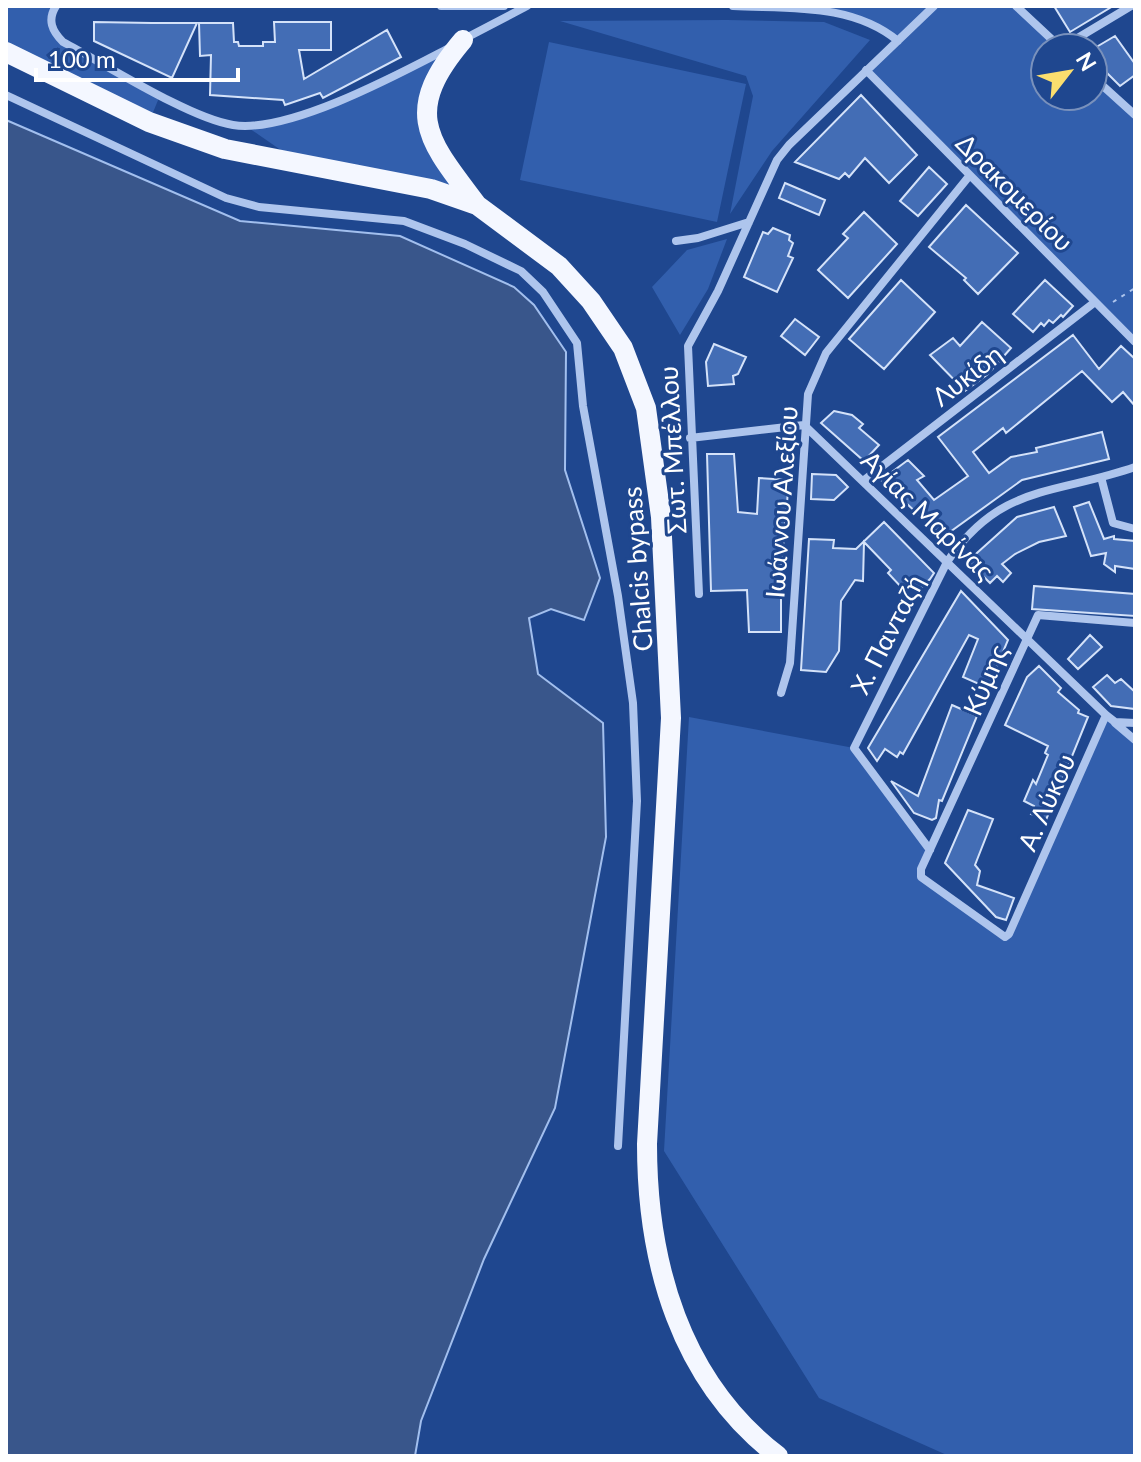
<svg xmlns="http://www.w3.org/2000/svg" width="1141" height="1462" font-family="Lato,sans-serif">
	<style>
		.green { fill: #325fad }
		.water { fill: #39568b; stroke: #a2bfee; stroke-width: 2 }
		.building { fill: #436db5; stroke: #d4e2f9; stroke-width: 2 }
		.lines { fill: none; stroke-linecap: round; stroke-linejoin: round }
		.path { stroke: #aec5ed; stroke-width: 2; stroke-dasharray: 4 6; stroke-linecap: butt }
		.minor { stroke: #aec5ed; stroke-width: 8 }
		.primary { stroke: #f4f7ff; stroke-width: 20 }
		.labels { text-anchor: middle; dominant-baseline: central; stroke-width: 6; stroke-linejoin: round; paint-order: stroke }
		.street-label { font-size: 26px; fill: #fff; stroke: #1f478f }
	</style>
	<rect width="100%" height="100%" fill="#1f478f"/>
	<path class="green" d="M6,6H56L52,11L57,36L161,93L149,122L6,52Z
		M733,6H1016L1061,48H1045V96H1093V77L1135,115V342L866,70L898,41L862,18Z
		M727,20L824,22L870,40L772,151L730,214L753,96L746,76L560,21Z
		M463,40L427,102L452,196L298,162L246,126L294,118Z
		M549,42L746,84L717,222L520,180Z
		M727,239L708,289L680,335L652,287L687,250Z
		M1106,715L1135,740V1456H949L819,1398L664,1151L689,717L854,748L930,850L921,877L1005,937Z"/>
	<path class="water" d="M6,120L240,221L400,236L514,287L534,305L566,352L565,470L600,578L584,620L551,609L529,618L538,674L603,723L606,837L555,1108L484,1259L421,1421L415,1456H6Z"/>
	<path class="building" d="M1054,6H1113L1070,32Z
		M94,22L152,23H197L172,78L94,41Z
		M274,22H331V50H299L304,79L387,30L401,57L323,98L320,93L285,105L283,100L210,95L211,55L200,56L199,23H233L234,42H238L239,46H263V42H275Z
		M1115,36L1135,64V75L1120,86L1093,59V49Z
		M861,95L917,155L889,183L865,158L849,177L845,173L839,179L795,162Z
		M929,167L947,184L918,216L900,201Z
		M785,183L825,200L819,215L779,198Z
		M966,205L1018,253L978,294L964,280L966,278L929,247Z
		M864,212L897,244L848,298L818,270L848,238L843,234Z
		M773,228L790,235L789,240L793,243L788,256L793,258L777,292L744,277L763,232L768,234Z
		M901,280L935,312L884,369L849,339Z
		M1045,280L1073,306L1063,317L1061,315L1053,323L1049,320L1044,326L1041,323L1033,332L1013,314Z
		M795,319L819,337L805,355L781,336Z
		M982,322L1011,348L988,374L965,391L930,355L953,338L960,346Z
		M1073,335L1099,369L1121,346L1135,359V406L1123,392L1112,402L1082,371L1006,433L1003,428L973,452L989,473L1011,457L1037,452L1036,448L1102,432L1109,459L1022,480L943,537L881,480L908,460L924,476L917,480L934,500L968,476L938,437Z
		M714,344L746,357L738,374L733,376L734,384L708,386L706,362Z
		M834,411L852,415L863,424L859,428L879,445L864,461L821,423Z
		M707,454H734L738,512L757,514L759,478L789,480L781,570V632H749L747,590L711,591Z
		M812,474L836,475L848,487L834,500L811,499Z
		M1089,502L1104,539L1114,536V539L1135,541V569L1115,566V572L1104,564L1106,553L1091,556L1074,507Z
		M1054,507L1066,536L1039,542L1015,554L1002,564L1011,573L1003,582L997,576L990,583L968,561L1017,517Z
		M884,522L934,573L930,579L918,591L912,584L901,587L888,573L891,570L864,542L863,581L855,580L841,601L839,651L826,672L801,670L809,539L834,540L833,548L856,549Z
		M1034,586L1135,594V616L1032,609Z
		M961,591L1008,640L988,688L963,677L978,639L969,635L903,754L900,752L897,757L885,749L877,761L868,748Z
		M1090,635L1102,647L1078,669L1068,659Z
		M1039,666L1061,688L1058,692L1079,710L1078,713L1088,717L1046,820L1031,814L1034,806L1024,801L1033,780L1036,784L1048,755L1045,753L1048,746L1005,725L1027,677Z
		M1107,675L1115,683L1121,679L1135,692V709L1111,706L1093,687Z
		M952,705L977,716L942,801L939,800L936,818L932,820L914,813L891,781L918,796Z
		M968,810L993,819L975,865L980,871L977,885L1014,898L1006,920L996,917L945,863Z"/>
	<g class="lines">
		<path class="path" d="M1113,302L1135,288"/>
		<path class="minor" d="M56,6C47,20 52,31 63,42C105,64 189,118 233,125C288,134 399,74 449,48
			M441,6H504
			M733,6C790,9 852,3 898,41
			M1016,6L1061,48
			M464,39L527,6
			M1061,48L1131,6
			M866,70L1135,342
			M1093,77L1135,115
			M6,95L226,198L259,207L404,221L465,244L521,271L543,292L577,343L583,406L618,596L633,703L637,801L618,1146
			M676,241L698,238L749,222
			M690,438L804,425L1106,715L1115,722L1135,723
			M1101,477L1113,523L1135,529
			M863,481L1095,302
			M699,594L688,346L718,291L777,160L789,145L934,6
			M781,693L790,663L808,394L826,353L970,175
			M1106,715L1009,934L1005,937L921,877V869L1038,615L1135,623
			M1115,723L1135,740
			M930,850L854,748L947,562C1001,483 1055,495 1135,467"/>
		<path class="primary" d="M463,40C401,113 428,140 477,205
			M6,52L149,122L225,149L431,189L477,205L559,266L591,301L623,348L646,408L661,517L671,718L647,1144C647,1263 680,1381 778,1456"/>
	</g>
	<g class="labels">
		<g class="street-label">
			<text transform="translate(1015 192) rotate(45)">Δρακομερίου</text>
			<text transform="translate(967 375) rotate(-38)">Λυκίδη</text>
			<text transform="translate(672 450) rotate(-93)">Σωτ. Μπέλλου</text>
			<text transform="translate(781 502) rotate(-86)">Ιωάννου Αλεξίου</text>
			<text transform="translate(928 515) rotate(44)">Αγίας Μαρίνας</text>
			<text transform="translate(637 569) rotate(-94)">Chalcis bypass</text>
			<text transform="translate(887 634) rotate(-63)">Χ. Πανταζή</text>
			<text transform="translate(985 680) rotate(-67)">Κύμης</text>
			<text transform="translate(1046 802) rotate(-66)">Α. Λύκου</text>
		</g>
	</g>
	<rect width="1141" height="1462" fill="none" stroke="#ffffff" stroke-width="16"/>
	<g transform="translate(1069 72) rotate(59)"><circle r="38" fill="#1f478f" stroke="#7991bc" stroke-width="2"/>
	<path d="M0-6L14 30L0 20L-14 30Z" fill="#fbde6e"/>
	<text y="-12" font-size="22" font-weight="bold" text-anchor="middle" fill="#ffffff">N</text>
	</g>
	<path d="M36 68v12h202v-12" fill="none" stroke="#ffffff" stroke-width="4"/>
	<text x="48" y="68" font-size="24" fill="#ffffff" stroke="#1f478f" stroke-width="6" paint-order="stroke">100 m</text>
</svg>
